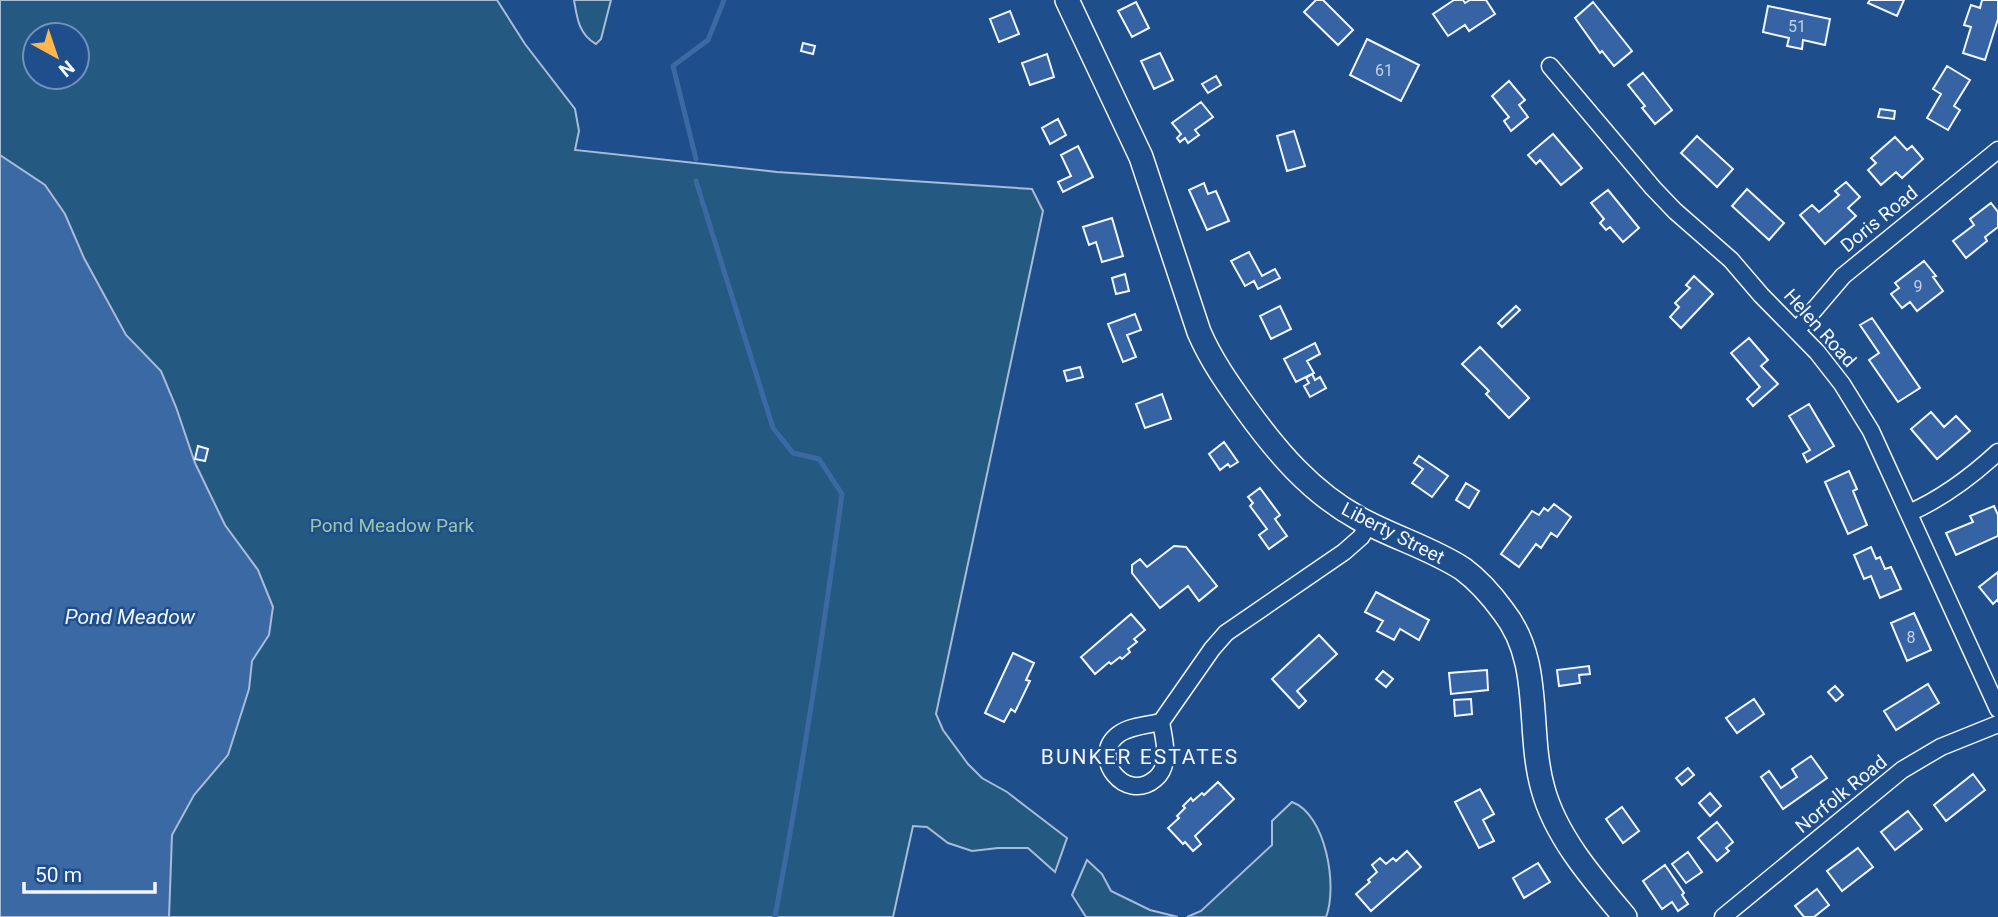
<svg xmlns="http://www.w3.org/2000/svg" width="1998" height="917" font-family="Roboto,sans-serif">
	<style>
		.green { fill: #245a82; stroke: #a8bbd7; stroke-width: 2; fill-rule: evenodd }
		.water { fill: #3b69a3; stroke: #a8bbd7; stroke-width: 2 }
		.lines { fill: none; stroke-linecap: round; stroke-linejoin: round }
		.stream { stroke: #3b69a3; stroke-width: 5 }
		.building { fill: #3563a3; stroke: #f2f6ff; stroke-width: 2 }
		.street-casing { stroke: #f2f6ff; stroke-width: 19 }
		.secondary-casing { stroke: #f2f6ff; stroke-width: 26 }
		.street { stroke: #1f4e8c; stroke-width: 16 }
		.secondary { stroke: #1f4e8c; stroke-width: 23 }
		.labels { text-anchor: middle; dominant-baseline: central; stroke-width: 5; stroke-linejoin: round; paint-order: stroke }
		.number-label { font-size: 16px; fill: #c3d1e8 }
		.street-label { font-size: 19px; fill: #f2f6ff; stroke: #1f4e8c }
		.park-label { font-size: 19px; fill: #97c8a6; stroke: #1f4e8c }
		.water-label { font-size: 21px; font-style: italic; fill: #f2f6ff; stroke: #1f4e8c }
		.neighbourhood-label { font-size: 21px; letter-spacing: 2px; fill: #f2f6ff; stroke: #1f4e8c }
	</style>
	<rect width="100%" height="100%" fill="#1f4e8c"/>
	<path class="green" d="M0,0H497L525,44L575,109L579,131L575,150L777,172L1032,189L1043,211L936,714L943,730L968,764L982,778L1007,792L1067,838L1055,872L1028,848H998L972,851L948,843L927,827L913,826L893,917H0ZM35,35H77V77H35Z
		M574,0H611L601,39L596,44C579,35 577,18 574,0Z
		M1292,802C1326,814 1338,887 1326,917H1187L1201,911L1272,845V821Z
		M1087,860L1102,874L1111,891L1150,910L1178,917H1086L1072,895Z"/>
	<path class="water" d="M0,155L45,185L65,214L84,258L126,335L161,371L176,407L195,463L225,525L258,570L273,607L269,635L252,661L249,689L228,755L194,795L172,835L169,917H0Z"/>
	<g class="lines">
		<path class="stream" d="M696,159L673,66L708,40L724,0
			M696,181L773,428L793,453L819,459L842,494C823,636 801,777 775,917"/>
	</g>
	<path class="building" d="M1316,0H1323L1353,30L1338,45L1304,12Z
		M1454,0H1463L1465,3L1470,0H1486L1495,14L1469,31L1465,25L1448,36L1433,14Z
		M1870,0H1904L1897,16L1868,3Z
		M1982,0H1998V19L1985,60L1963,53L1971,27L1964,25L1971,5L1980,8Z
		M1136,2L1149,28L1132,37L1118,11Z
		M1593,2L1632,51L1614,66L1602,51L1600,53L1575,18Z
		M1768,6L1830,19L1825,45L1803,40L1802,49L1787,46L1789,38L1763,32Z
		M1010,11L1019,34L999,42L990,19Z
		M1367,39L1419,65L1401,101L1350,75Z
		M803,43L815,46L813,54L801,51Z
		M1160,53L1173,80L1154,89L1141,61Z
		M1047,54L1054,77L1030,85L1022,63Z
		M1947,66L1970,80L1954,106L1960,110L1948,130L1927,118L1941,94L1933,89Z
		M1643,73L1672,110L1655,124L1642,108L1645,106L1628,85Z
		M1216,76L1221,85L1208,93L1202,84Z
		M1509,81L1525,100L1519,105L1528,117L1511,131L1504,121L1509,117L1492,96Z
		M1201,102L1213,117L1195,130L1199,135L1188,143L1185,138L1180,142L1177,138L1181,134L1172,123Z
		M1880,109L1895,111L1894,119L1878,117Z
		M1058,119L1066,135L1050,144L1042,128Z
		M1294,131L1305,166L1287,171L1277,136Z
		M1553,134L1582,168L1561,185L1540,160L1536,164L1528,155Z
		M1697,136L1733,169L1717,187L1681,153Z
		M1895,137L1907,150L1912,146L1923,159L1902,178L1896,172L1881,185L1868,170L1876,163L1871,158Z
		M1078,146L1093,177L1063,192L1058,182L1071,176L1061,155Z
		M1846,182L1860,197L1848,208L1856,216L1825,244L1800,215L1812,205L1819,212L1839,195L1835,191Z
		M1204,183L1208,194L1216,191L1229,221L1207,230L1189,190Z
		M1747,189L1784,223L1769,240L1732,206Z
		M1608,190L1639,228L1623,242L1610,227L1606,230L1600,223L1604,219L1591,203Z
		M1991,203L1998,212V227L1985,237L1987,241L1966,258L1953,241L1974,225L1970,219Z
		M1112,218L1123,256L1102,262L1096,242L1089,245L1083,227Z
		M1249,252L1262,276L1275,269L1280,278L1258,289L1254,281L1245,286L1231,261Z
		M1924,261L1936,276L1933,277L1943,291L1917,311L1910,302L1902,308L1891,294L1899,288L1895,283Z
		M1125,274L1129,291L1116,294L1112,278Z
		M1694,276L1713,294L1681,328L1670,317L1679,307L1675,303L1690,288L1686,285Z
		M1280,306L1291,329L1271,339L1260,316Z
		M1516,306L1520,310L1502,327L1498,323Z
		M1135,314L1141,330L1127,335L1136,357L1123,362L1108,324Z
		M1872,318L1920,388L1898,402L1869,360L1879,353L1860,325Z
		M1749,338L1768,360L1761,366L1778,384L1753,406L1747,399L1760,387L1731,353Z
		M1315,343L1320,354L1307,361L1314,373L1296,382L1284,359Z
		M1480,347L1529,398L1509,418L1486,394L1489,391L1462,364Z
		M1080,367L1083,377L1067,381L1064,371Z
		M1312,374L1315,380L1320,377L1326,388L1310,397L1304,386L1309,383L1306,378Z
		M1162,394L1171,419L1145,428L1136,404Z
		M1809,404L1834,446L1807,462L1803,454L1810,450L1789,416Z
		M1931,412L1944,427L1956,416L1970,431L1937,459L1911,429Z
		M1224,442L1238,462L1230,467L1228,464L1220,470L1209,454Z
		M198,446L208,449L205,461L195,459Z
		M1419,456L1448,476L1432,497L1412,483L1423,469L1414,463Z
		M1849,471L1857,489L1853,491L1867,525L1848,534L1825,482Z
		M1466,483L1479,491L1469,508L1456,500Z
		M1260,488L1280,515L1275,519L1287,536L1269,549L1259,535L1267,529L1250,506L1253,503L1248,497Z
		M1554,504L1571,517L1557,537L1551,533L1541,548L1536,544L1519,567L1501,554L1532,511L1539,515L1544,508L1548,511Z
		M1994,506L1998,515V536L1956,555L1946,533L1973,522L1970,516Z
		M1174,546L1186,547L1217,586L1199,601L1188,586L1160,608L1132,573V565L1140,559L1147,567Z
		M1871,547L1876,559L1880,557L1885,569L1891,567L1901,589L1880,598L1871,576L1864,579L1854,555Z
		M1998,572V602L1997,600L1993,604L1979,587Z
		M1376,592L1429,620L1419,640L1400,629L1394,640L1377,631L1383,621L1365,612Z
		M1914,613L1931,650L1907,661L1891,623Z
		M1131,614L1145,630L1134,639L1137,642L1128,649L1130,652L1122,659L1120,657L1111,664L1109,662L1095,674L1081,657Z
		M1319,635L1337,654L1297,691L1306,701L1299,708L1272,679Z
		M1013,653L1034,663L1026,680L1030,681L1015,712L1011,709L1004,722L985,713Z
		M1589,666L1590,674L1579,675L1580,683L1559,686L1557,670Z
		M1487,670L1488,690L1451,694L1449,673Z
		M1383,671L1393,679L1386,687L1376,679Z
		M1928,684L1939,703L1896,730L1884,711Z
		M1835,686L1843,695L1836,701L1828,692Z
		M1471,699L1472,714L1455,716L1454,700Z
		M1754,699L1764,714L1737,733L1726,718Z
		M1811,756L1827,778L1783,809L1761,777L1769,771L1781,788L1797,777L1792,769Z
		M1688,768L1694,775L1682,785L1676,778Z
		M1973,774L1985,790L1946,821L1934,805Z
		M1218,782L1234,799L1195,836L1201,844L1193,851L1185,842L1183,844L1168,828L1179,818L1177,816L1185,808L1183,806L1191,798L1193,801L1202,793L1204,795Z
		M1480,789L1494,814L1483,820L1494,841L1479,848L1455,802Z
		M1710,793L1721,806L1710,816L1699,803Z
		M1622,807L1639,831L1623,843L1606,819Z
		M1908,811L1922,829L1895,850L1881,832Z
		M1717,822L1733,842L1726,848L1729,851L1717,861L1698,838Z
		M1858,848L1873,867L1842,891L1827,871Z
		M1407,851L1421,867L1371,911L1356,894L1370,882L1368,880L1377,872L1372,865L1380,858L1386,864L1393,858L1396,861Z
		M1688,852L1702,872L1686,883L1672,864Z
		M1538,863L1550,882L1524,898L1513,878Z
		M1665,865L1684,893L1682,895L1688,904L1678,911L1672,902L1662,909L1643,881Z
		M1817,889L1829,905L1814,917H1804L1795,906Z"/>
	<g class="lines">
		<g class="street-casing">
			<path id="street" d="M1550,66L1653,188L1675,211L1731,260L1761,295L1817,352L1842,384L1871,431L1998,709
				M1797,330L1843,276L1998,150
				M1909,513C1943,498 1971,477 1998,452
				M1161,722C1163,734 1167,749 1165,760C1164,768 1160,775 1155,779C1125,804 1088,756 1119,734C1130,726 1148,725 1161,722L1212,649L1226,633L1344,552L1361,537L1369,524
				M1723,917L1902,770L1941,747L1998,724"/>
		</g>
		<g class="secondary-casing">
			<path id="secondary" d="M1067,0L1141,157L1199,332C1211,360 1228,384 1246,409C1277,452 1311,492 1358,518C1392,537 1431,548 1463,569C1478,580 1492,596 1503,611C1544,663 1526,729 1543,789C1556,837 1593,879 1625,917"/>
		</g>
		<use href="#street" class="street"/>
		<use href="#secondary" class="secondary"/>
	</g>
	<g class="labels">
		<g class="number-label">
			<text x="1797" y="26">51</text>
			<text x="1384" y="70">61</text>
			<text x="1918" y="286">9</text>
			<text x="1911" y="637">8</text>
		</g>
		<g class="street-label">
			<text transform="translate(1879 219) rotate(-39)">Doris Road</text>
			<text transform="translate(1820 328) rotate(48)">Helen Road</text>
			<text transform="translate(1393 533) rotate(27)">Liberty Street</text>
			<text transform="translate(1841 794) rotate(-39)">Norfolk Road</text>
		</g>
		<g class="park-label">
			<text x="392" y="525">Pond Meadow Park</text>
		</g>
		<g class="water-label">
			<text x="130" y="617">Pond Meadow</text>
		</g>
		<g class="neighbourhood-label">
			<text x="1140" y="757">BUNKER ESTATES</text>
		</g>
	</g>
	<g transform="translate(56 56) rotate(140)"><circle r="33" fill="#1f4e8c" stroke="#7391ba" stroke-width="2"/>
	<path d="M0-5L12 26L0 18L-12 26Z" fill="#ffb74d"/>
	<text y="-10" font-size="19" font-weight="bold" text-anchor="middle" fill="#f2f6ff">N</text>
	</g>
	<path d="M24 882v10h131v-10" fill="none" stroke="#f2f6ff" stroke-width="3.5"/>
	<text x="35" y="882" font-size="21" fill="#f2f6ff" stroke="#1f4e8c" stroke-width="5" paint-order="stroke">50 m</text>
</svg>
